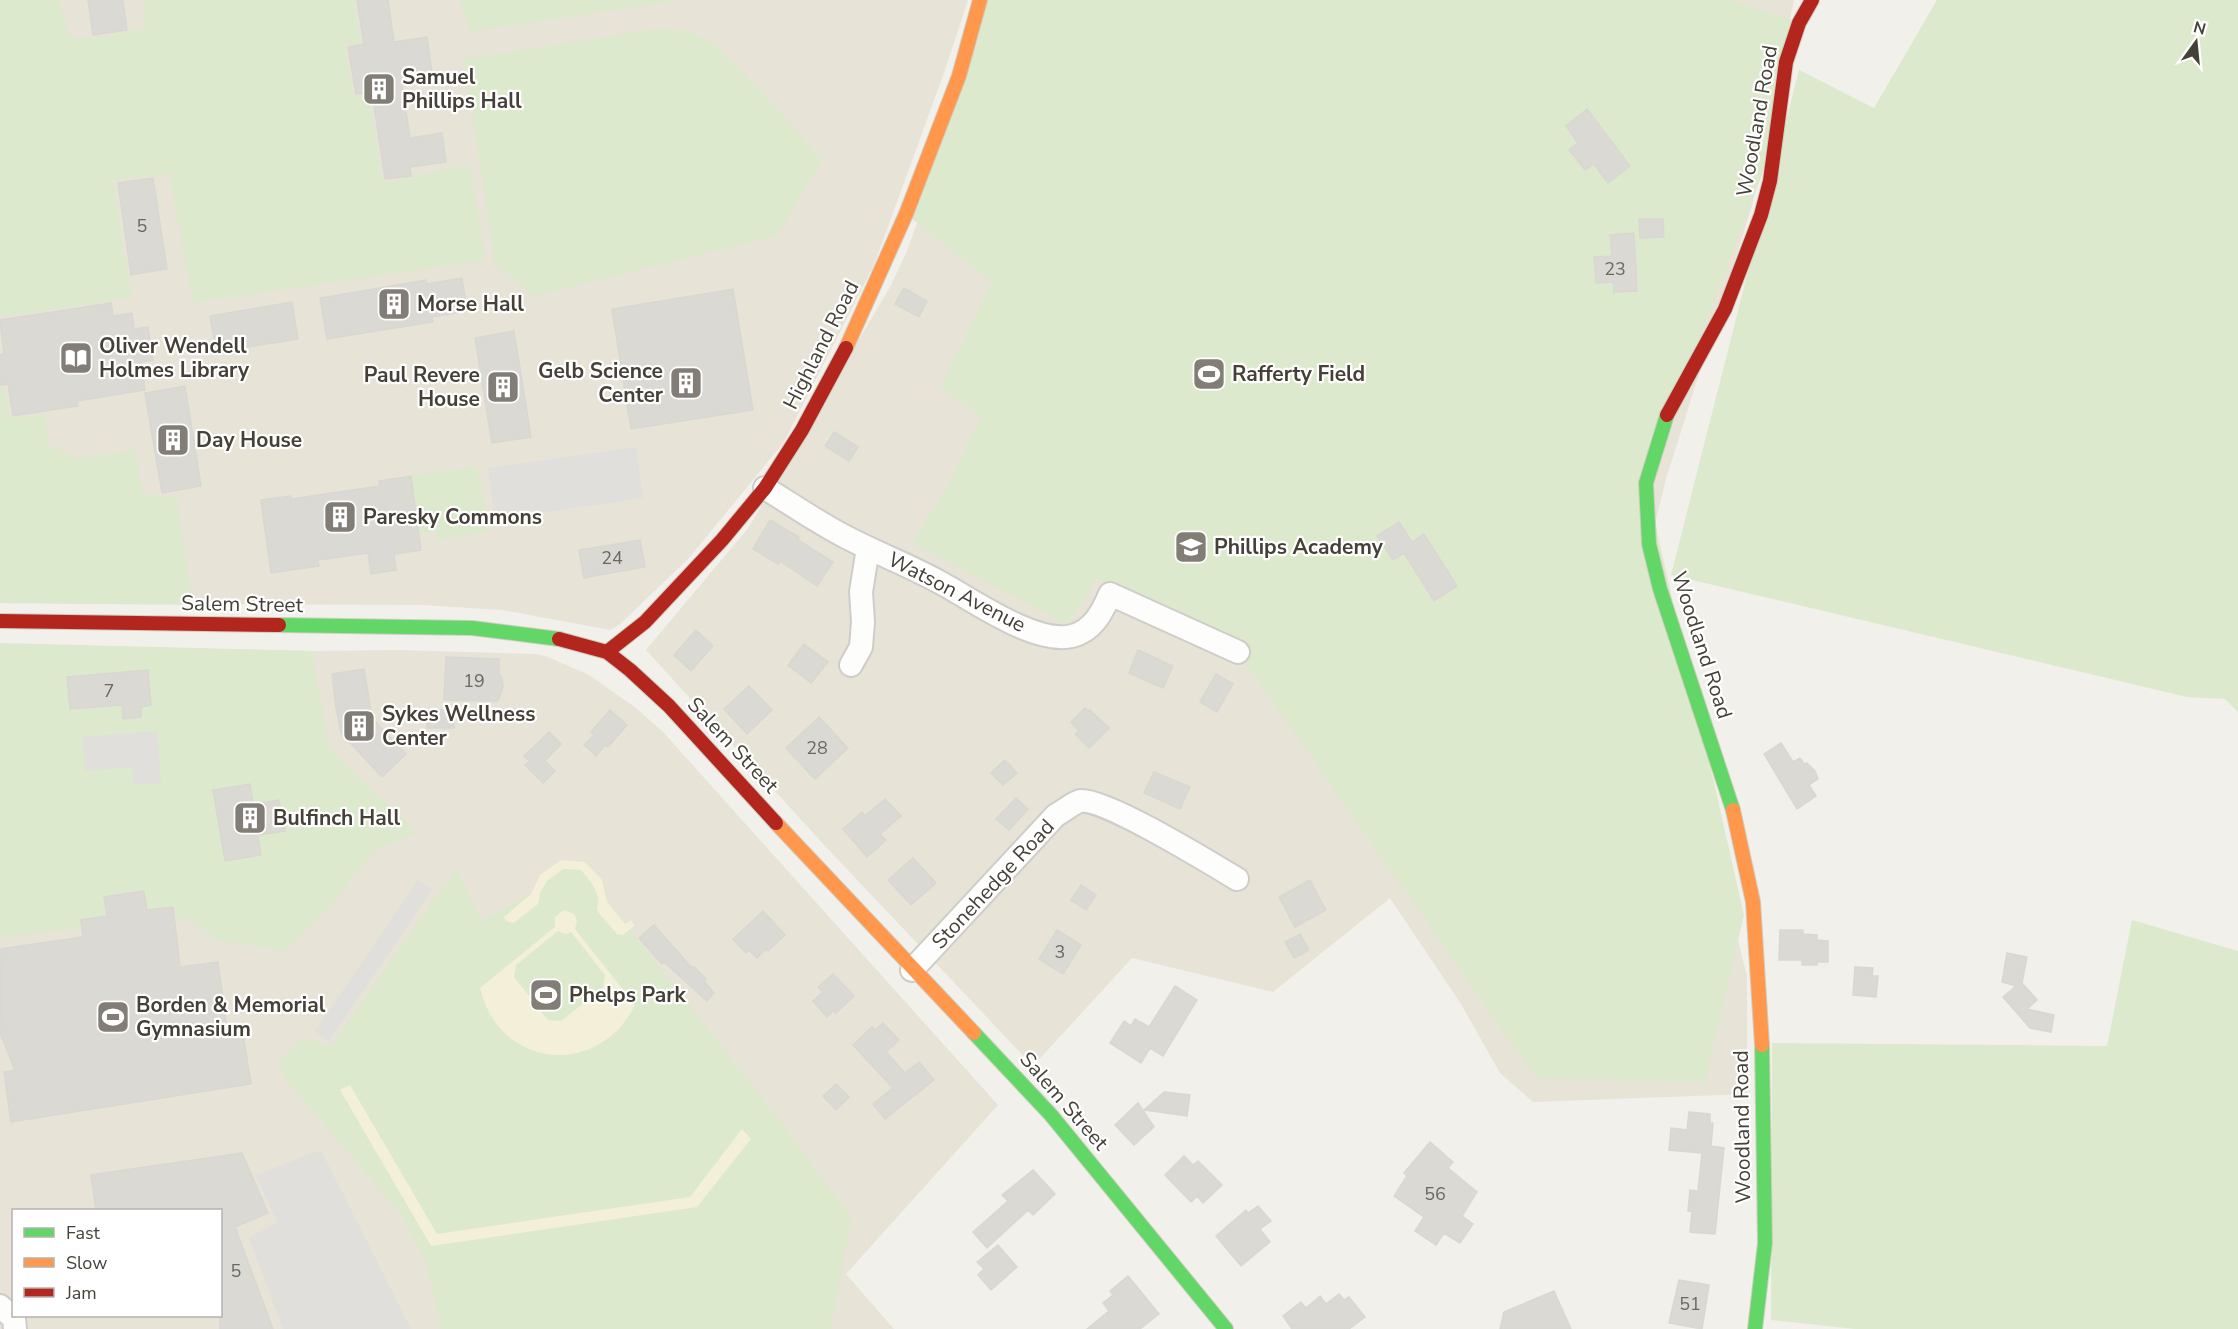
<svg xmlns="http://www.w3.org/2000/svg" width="2238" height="1329" font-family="'Nunito Sans',sans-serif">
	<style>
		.education { fill: #e7e3d7; fill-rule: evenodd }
		.green { fill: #dde9cd }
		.sand { fill: #f3efd8; fill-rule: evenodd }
		.parking { fill: #e0dfdb }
		.building { fill: #dad9d4; stroke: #d9d7d1; stroke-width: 1.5 }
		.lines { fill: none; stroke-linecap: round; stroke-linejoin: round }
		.street-casing { stroke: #cfcdc9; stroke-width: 26 }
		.fast-casing { stroke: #d0cdc2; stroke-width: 16 }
		.slow-casing { stroke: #d0cdc2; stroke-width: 16 }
		.jam-casing { stroke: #d0cdc2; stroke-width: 16 }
		.street { stroke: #fdfdfc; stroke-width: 22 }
		.fast { stroke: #63d668; stroke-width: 14 }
		.slow { stroke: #ff974d; stroke-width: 14 }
		.jam { stroke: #b3261e; stroke-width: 14 }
		.labels { text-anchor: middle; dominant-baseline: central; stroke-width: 4.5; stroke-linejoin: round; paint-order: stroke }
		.number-label { font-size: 18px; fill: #6c6860 }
		.poi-label { font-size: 21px; font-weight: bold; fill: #464138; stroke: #fff; text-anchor: start }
		.street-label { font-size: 21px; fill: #464138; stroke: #fff }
	</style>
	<rect width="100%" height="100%" fill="#f1f0eb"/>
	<path class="education" d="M0,0H968L944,73L874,265L784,442L689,558L619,625L610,630L502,610L422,605L0,603Z
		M991,0H1794L1752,206L1666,479L1644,568L1747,976V1094L1533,1102L1500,1073L1461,1004L1390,898L1273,992L1132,958L1033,1066L827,848L646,650L749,527L890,287L907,251L933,178Z
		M0,644L312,651L399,650L536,654L548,657L589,675L636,708L663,732L998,1105L846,1274L894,1329H0ZM14,1210H220V1316H14Z"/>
	<path class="green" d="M0,0H59L69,38L94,37L145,29L143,0H354L361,43L345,45L353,96L369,94L383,182L470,165L486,260L193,303L169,173L113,181L132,297L0,318Z
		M460,0H683L470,32Z
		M980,0H1732L1799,23L1776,137L1646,483L1744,915L1705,1082L1536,1078L1238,652L1143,608L1097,578L1068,625L913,543L951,479L981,416L940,387L992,282L906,214Z
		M1937,0H2238V712L2225,699L2187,697L1671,575L1799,70L1874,108Z
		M655,29L684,30L700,36L717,46L741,69L822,160L777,236L535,296L495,264L464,59Z
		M0,387H4L10,419L44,414L49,445L78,459L134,449L143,493L160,496H176L193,605L0,603Z
		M477,466L489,531L438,540L437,531L419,533L411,476Z
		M0,643L312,651L329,747L417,833L374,850L328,909L286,951L217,940L187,918L0,937Z
		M561,860L585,862L602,880L608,902L773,1112L851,1218L831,1329H441L425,1258L400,1213L285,1078L279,1061L304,1038L331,1046L456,869L482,921L531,894L540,875Z
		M2132,920L2238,951V1329H1855L1771,1320L1772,1043L2107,1046Z"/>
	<path class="sand" d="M561,860L585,862L602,880L607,902L625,924L631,920L634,926L623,935L617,934L598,912L597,908C602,893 590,881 581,870L563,869L547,881L540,893L538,904L514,923L506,921L504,917L531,894L540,875Z
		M564,910L574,914L577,920L575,929L635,1005C598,1079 499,1069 480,988L555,927V917ZM558,931L566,934L571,932L605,975L603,988L561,1021L548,1020L514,977L516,965Z
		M350,1085L437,1234L690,1197L742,1129L751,1139L697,1207L431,1246L340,1090Z"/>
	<path class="parking" d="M636,447L643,498L495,519L488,468Z
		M157,731L161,783L134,785L132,767L85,771L82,737Z
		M418,880L432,890L329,1041L315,1031Z
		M321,1150L411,1329H283L249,1238L277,1222L256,1175Z"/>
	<path class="building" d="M88,0H123L127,30L93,35Z
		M357,0H388L394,42L427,37L433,81L402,86L410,138L442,133L446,162L410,167L411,176L385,179L372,92L356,94L348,47L364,44Z
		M1587,109L1630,166L1608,183L1594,164L1585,170L1569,150L1578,143L1566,126Z
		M153,178L167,269L131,275L118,183Z
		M1639,219H1663L1664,237L1640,238Z
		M1634,233L1637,291L1614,292L1613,282L1596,283L1594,257L1612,256L1610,235Z
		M462,278L467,311L432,317L433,322L327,339L320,298L426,280L427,284Z
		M904,288L927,301L919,317L895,304Z
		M733,289L753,410L631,429L612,309Z
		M292,302L298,339L216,352L210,316Z
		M111,303L113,316L132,313L134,329L148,327L153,360L141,362L145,390L77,401L78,406L13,416L8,384L0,385V355L4,354L0,320Z
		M514,331L531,437L492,443L475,338Z
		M185,386L201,486L162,493L145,393Z
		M834,432L858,447L849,461L825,446Z
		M411,476L421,550L394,554L396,570L371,574L368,553L318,560L319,566L271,573L261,500L291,496V499L380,486L379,481Z
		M770,520L799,537L798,540L833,562L817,586L780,561L778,564L753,549Z
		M1399,522L1412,542L1424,534L1457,586L1434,601L1404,553L1393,560L1377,536Z
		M640,540L645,567L584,578L579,550Z
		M696,630L713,646L691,671L674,655Z
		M804,644L828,662L811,683L788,665Z
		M1138,650L1173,666L1163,688L1129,673Z
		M446,657L499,659V674L502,678L503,687L498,701L444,700Z
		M364,669L372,718L406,754L382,777L341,733L336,707L332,674Z
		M148,670L151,705L141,707V717L123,719L122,705L70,709L67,677Z
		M1216,674L1233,684L1217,712L1200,702Z
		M749,686L772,710L747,734L724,709Z
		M1085,708L1088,711L1090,710L1109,728L1089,748L1075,734L1079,731L1071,722Z
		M427,710H454V728H427Z
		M610,710L627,725L608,747L605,745L596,756L584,745L594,735L591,732Z
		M819,717L848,748L815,779L786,748Z
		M549,732L561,744L545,761L555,771L543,783L525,765L530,761L524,756Z
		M1781,743L1793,762L1800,758L1804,764L1807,763L1815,771L1818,779L1809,785L1816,796L1797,809L1764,754Z
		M1005,760L1017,773L1003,785L991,773Z
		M1154,772L1190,787L1180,809L1144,793Z
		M250,784L253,804L279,800L285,831L258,835L261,855L225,861L213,790Z
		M1016,798L1028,809L1009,830L996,819Z
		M885,799L901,816L880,834L886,840L867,857L843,829L862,812L865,816Z
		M913,858L936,883L911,905L888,880Z
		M1310,880L1326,910L1295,927L1279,897Z
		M1081,885L1096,895L1086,910L1071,900Z
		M144,891L147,910L173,907L180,967L218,962L228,1035L243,1034L251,1084L11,1122L4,1072L15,1070L1,1035L0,949L83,937L81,920L107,916L104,897Z
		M763,911L785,935L768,951L766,949L757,958L749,950L746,953L733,939Z
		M654,925L692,968L694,967L706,979L704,981L714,993L707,1001L664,962L662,964L639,938Z
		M1057,930L1081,945L1063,974L1039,959Z
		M1780,930H1803V934L1817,935V940L1828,941V962H1817V965H1802V960H1779Z
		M1300,934L1309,950L1294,958L1285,942Z
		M2007,953L2027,957L2022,983L2037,1000L2027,1009L2054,1015L2051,1032L2030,1028L2003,997L2016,986L2002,982Z
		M1855,967L1873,968L1872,976H1878L1876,997L1853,995Z
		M833,974L854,996L836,1013L834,1010L827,1017L813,1001L823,992L818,987Z
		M1175,986L1197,1000L1163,1056L1150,1048L1141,1063L1110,1043L1124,1021L1131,1026L1135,1019L1149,1027Z
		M883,1023L899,1040L886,1052L905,1073L919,1062L934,1080L885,1119L873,1104L893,1088L853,1045L872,1027L875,1030Z
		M836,1084L849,1097L836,1110L823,1096Z
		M1164,1092L1190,1095L1187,1116L1144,1110Z
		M1138,1103L1154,1127L1134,1145L1115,1125Z
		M1689,1112L1710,1114V1123H1713L1711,1146L1724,1148L1715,1234L1690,1232L1692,1212L1688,1211L1690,1190L1698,1191L1702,1153L1669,1150L1671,1128L1687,1130Z
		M1430,1142L1453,1162L1448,1168L1477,1192L1462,1216L1473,1224L1460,1243L1444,1233L1436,1245L1415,1231L1424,1217L1394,1196L1407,1176L1404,1173Z
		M242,1153L268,1213L235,1227L273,1329H220V1210H96L91,1175Z
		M1184,1156L1193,1165L1198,1161L1222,1185L1203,1203L1197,1196L1191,1202L1165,1175Z
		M1033,1170L1055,1194L1033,1215L1028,1210L987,1248L973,1232L1008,1201L1002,1195Z
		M1258,1206L1271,1221L1260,1229L1270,1242L1241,1266L1216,1236L1246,1210L1248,1213Z
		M998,1245L1017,1267L991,1290L978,1275L984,1269L977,1262Z
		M1128,1276L1159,1314L1140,1329H1087L1109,1311L1103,1303L1113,1295L1110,1291Z
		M1679,1280L1709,1285L1702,1329L1669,1323Z
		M1554,1291L1571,1329H1500L1504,1312Z
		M1339,1294L1344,1300L1349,1297L1365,1317L1349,1329H1292L1283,1316L1301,1302L1306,1308L1320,1296L1326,1304Z"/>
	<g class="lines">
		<g class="street-casing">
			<path id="street" d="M765,488C791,504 817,522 844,536C876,553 911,566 943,584C974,601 1036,645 1072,636C1093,631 1103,611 1110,594L1238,652
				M851,665L861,647L863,622L861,592L868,548
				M912,970L1056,815C1064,811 1073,803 1080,801C1103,797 1212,864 1237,879
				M0,1306L14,1319L15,1329"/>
		</g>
		<g class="fast-casing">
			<path id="fast" d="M1667,415L1646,483L1649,544L1660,589L1733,810
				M279,625L472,628L559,639
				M974,1033L1051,1115L1226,1329
				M1755,1329L1765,1243L1762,1045"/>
		</g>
		<g class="slow-casing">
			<path id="slow" d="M846,348L906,214L959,76L980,0
				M1733,810L1753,902L1762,1045
				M776,823L974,1033"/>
		</g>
		<g class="jam-casing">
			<path id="jam" d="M1667,415L1725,309L1761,215L1770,181L1786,62L1799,23L1812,0
				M0,621L279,625
				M559,639L607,652L630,670L669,706L776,823
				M607,652L645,622L722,540L765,488L802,430L846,348"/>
		</g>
		<use href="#street" class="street"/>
		<use href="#fast" class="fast"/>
		<use href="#slow" class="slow"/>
		<use href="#jam" class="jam"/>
	</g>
	<defs>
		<g id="building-square" transform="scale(1.725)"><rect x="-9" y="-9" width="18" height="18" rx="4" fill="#827e77" stroke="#fff"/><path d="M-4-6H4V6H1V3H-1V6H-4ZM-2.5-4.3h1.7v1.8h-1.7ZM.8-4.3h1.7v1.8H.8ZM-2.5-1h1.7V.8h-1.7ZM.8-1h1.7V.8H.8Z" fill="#fff"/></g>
		<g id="library-square" transform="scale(1.725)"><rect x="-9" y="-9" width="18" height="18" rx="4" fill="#827e77" stroke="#fff"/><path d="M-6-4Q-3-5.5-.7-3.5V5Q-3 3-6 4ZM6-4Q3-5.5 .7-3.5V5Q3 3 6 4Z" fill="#fff"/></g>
		<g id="stadium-square" transform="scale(1.725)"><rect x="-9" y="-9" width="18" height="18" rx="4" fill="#827e77" stroke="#fff"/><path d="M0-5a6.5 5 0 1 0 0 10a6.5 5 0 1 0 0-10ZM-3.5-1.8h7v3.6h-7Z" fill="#fff"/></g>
		<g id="school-square" transform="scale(1.725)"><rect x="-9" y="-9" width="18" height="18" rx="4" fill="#827e77" stroke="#fff"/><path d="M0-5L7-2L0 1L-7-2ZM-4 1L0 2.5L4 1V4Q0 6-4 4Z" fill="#fff"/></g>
	</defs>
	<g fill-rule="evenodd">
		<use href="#building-square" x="379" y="89"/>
		<use href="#building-square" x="394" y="304"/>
		<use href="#library-square" x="76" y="358"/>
		<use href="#stadium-square" x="1209" y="374"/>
		<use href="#building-square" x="686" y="383"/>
		<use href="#building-square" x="503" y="387"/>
		<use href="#building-square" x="173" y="440"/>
		<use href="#building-square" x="340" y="517"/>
		<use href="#school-square" x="1191" y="547"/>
		<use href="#building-square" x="359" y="726"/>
		<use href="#building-square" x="250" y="818"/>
		<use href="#stadium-square" x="546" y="995"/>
		<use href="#stadium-square" x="113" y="1017"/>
	</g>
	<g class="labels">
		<g class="number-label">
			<text x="142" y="226">5</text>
			<text x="1615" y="269">23</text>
			<text x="612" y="558">24</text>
			<text x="474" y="681">19</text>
			<text x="109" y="691">7</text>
			<text x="817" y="748">28</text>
			<text x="1060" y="952">3</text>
			<text x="1435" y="1194">56</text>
			<text x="236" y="1271">5</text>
			<text x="1690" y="1304">51</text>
		</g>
		<g class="poi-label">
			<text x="402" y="77">Samuel<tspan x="402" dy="24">Phillips Hall</tspan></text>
			<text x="417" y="304">Morse Hall</text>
			<text x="99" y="346">Oliver Wendell<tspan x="99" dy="24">Holmes Library</tspan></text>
			<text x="663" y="371" text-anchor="end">Gelb Science<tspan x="663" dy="24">Center</tspan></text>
			<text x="1232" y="374">Rafferty Field</text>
			<text x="480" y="375" text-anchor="end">Paul Revere<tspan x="480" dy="24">House</tspan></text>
			<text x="196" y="440">Day House</text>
			<text x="363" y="517">Paresky Commons</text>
			<text x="1214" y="547">Phillips Academy</text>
			<text x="382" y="714">Sykes Wellness<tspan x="382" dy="24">Center</tspan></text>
			<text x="273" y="818">Bulfinch Hall</text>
			<text x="569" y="995">Phelps Park</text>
			<text x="136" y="1005">Borden &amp; Memorial<tspan x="136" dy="24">Gymnasium</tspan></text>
		</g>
		<g class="street-label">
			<text transform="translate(1757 121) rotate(-80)">Woodland Road</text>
			<text transform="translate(821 345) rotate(-63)">Highland Road</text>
			<text transform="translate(957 592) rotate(27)">Watson Avenue</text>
			<text transform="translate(242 604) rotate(1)">Salem Street</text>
			<text transform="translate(1702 645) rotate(72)">Woodland Road</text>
			<text transform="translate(733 745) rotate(47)">Salem Street</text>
			<text transform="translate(993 884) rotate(-47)">Stonehedge Road</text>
			<text transform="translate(1064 1101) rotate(49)">Salem Street</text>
			<text transform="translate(1742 1127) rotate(-91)">Woodland Road</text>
		</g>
	</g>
	<rect x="12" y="1209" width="210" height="108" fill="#ffffff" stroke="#b5b3af" stroke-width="1.5"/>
	<rect x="24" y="1228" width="30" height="9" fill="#63d668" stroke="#b5b3af" stroke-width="1.5"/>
	<text x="66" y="1239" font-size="18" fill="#464138">Fast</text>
	<rect x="24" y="1258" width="30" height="9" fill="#ff974d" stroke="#b5b3af" stroke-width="1.5"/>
	<text x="66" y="1269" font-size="18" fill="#464138">Slow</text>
	<rect x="24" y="1288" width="30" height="9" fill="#b3261e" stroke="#b5b3af" stroke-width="1.5"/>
	<text x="66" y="1299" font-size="18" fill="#464138">Jam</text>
	<g transform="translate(2196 42) rotate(15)" stroke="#ffffff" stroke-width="4.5" paint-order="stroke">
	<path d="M0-4.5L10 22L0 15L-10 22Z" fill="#464138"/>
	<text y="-9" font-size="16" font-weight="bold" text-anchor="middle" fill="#464138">N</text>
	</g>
</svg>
